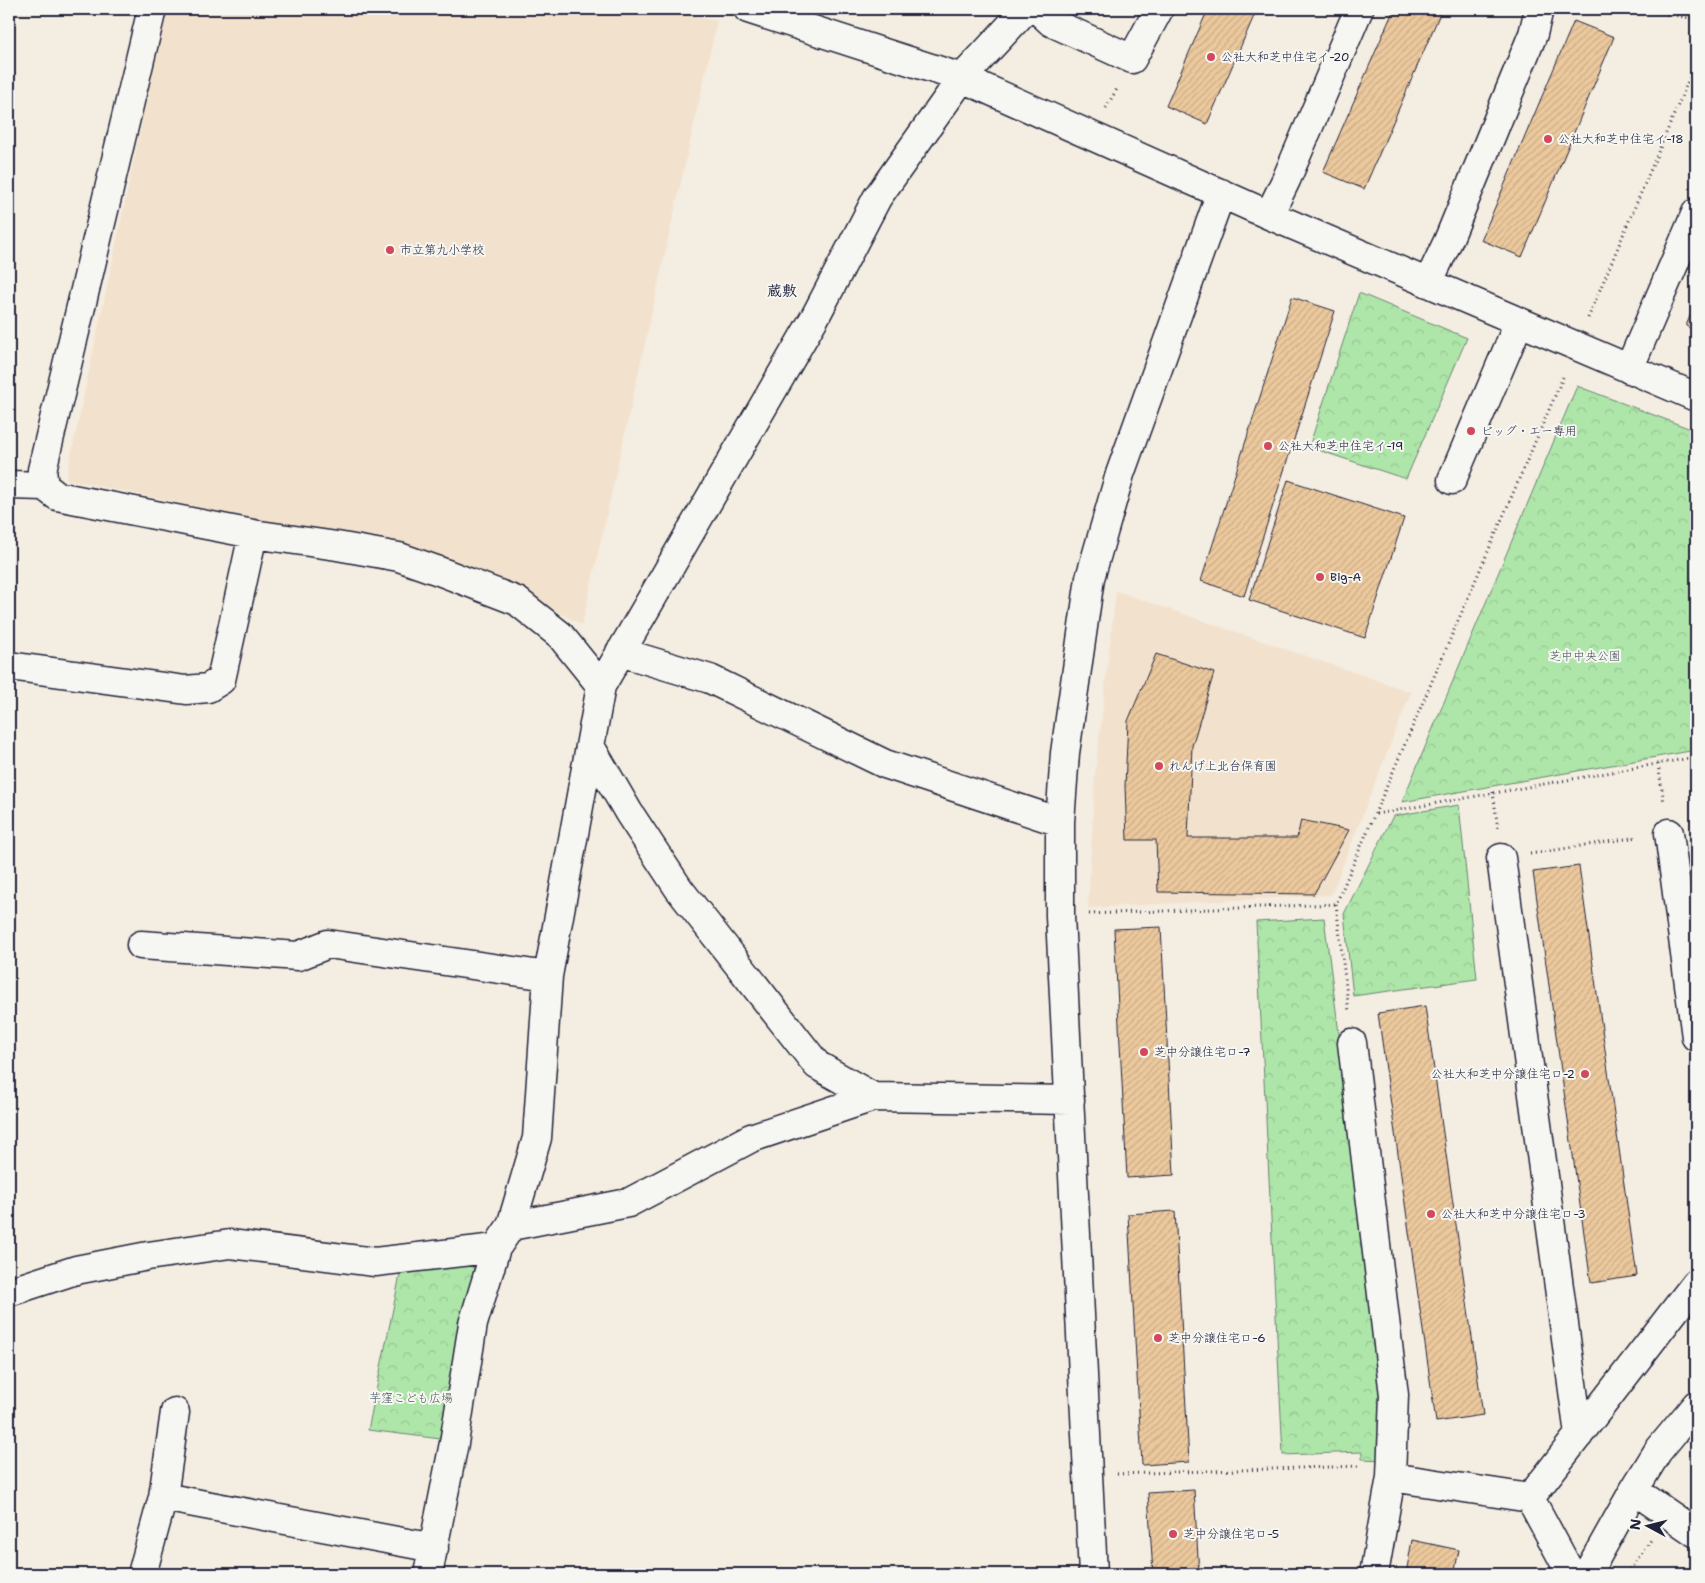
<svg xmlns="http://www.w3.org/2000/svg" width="1705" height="1583" font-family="'Shantell Sans','Klee One',sans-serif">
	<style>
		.built { fill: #f2e2cd }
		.park { fill: url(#park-crowns); stroke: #688472 }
		.building { fill: url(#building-hatch); stroke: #22223b }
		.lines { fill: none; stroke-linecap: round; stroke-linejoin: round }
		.minor-casing { stroke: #22223b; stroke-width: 31 }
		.path { stroke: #22223b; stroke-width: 3; stroke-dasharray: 1 4; stroke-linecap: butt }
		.minor { stroke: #f6f6f2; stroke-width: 28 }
		.poi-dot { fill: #d1495b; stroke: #f6f6f2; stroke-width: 2 }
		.labels { text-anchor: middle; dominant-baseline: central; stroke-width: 4; stroke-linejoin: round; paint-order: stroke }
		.poi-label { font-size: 12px; fill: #22223b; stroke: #f6f6f2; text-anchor: start }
		.park-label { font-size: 12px; fill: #455356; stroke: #f6f6f2 }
		.quarter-label { font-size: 15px; font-weight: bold; fill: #22223b; stroke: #f6f6f2 }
	</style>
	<defs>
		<pattern id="park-crowns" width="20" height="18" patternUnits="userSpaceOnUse" patternTransform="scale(1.25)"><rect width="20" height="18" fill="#aee6a9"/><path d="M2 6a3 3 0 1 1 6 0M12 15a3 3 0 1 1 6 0" fill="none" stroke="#95c592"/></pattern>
		<pattern id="building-hatch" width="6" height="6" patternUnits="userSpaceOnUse" patternTransform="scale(1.25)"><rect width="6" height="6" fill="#ecc99d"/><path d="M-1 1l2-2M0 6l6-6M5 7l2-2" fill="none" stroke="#caac88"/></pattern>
	</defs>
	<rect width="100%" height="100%" fill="#f4ede1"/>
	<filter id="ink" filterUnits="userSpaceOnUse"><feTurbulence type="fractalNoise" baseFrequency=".02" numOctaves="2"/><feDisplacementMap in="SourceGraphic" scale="10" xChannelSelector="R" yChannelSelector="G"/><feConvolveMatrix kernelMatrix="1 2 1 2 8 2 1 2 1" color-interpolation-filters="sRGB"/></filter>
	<g filter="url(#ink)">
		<path class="built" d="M166,9H652L717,21L582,625L498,580L361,542L66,479Z
			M1116,591L1411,692L1331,895L1088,908L1095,776Z"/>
		<path class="park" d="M1359,293L1467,338L1406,479L1309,447Z
			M1577,386L1696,431V750L1402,802Z
			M1459,805L1477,979L1353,996L1344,914L1393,816Z
			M1324,918L1385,1388L1382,1460L1362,1459V1452L1283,1455L1256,922Z
			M470,1263L475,1271L462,1313L441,1439L368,1430L401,1270Z"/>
		<path class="building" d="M1208,9H1257L1207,124L1166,106Z
			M1394,9H1442L1364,189L1323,172Z
			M1574,21L1614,37L1522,257L1481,240Z
			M1292,297L1335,311L1244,596L1201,581Z
			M1696,301V331L1686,326Z
			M1288,480L1404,518L1365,638L1249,600Z
			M1156,654L1214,673L1192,746L1188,838H1297L1301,820L1349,830L1314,894L1158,892L1156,840H1127L1125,786L1128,721Z
			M1696,774V805L1692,775Z
			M1579,866L1637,1276L1591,1283L1533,872Z
			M1161,927L1174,1175L1127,1178L1114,929Z
			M1425,1006L1483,1415L1436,1422L1378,1013Z
			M1175,1211L1189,1462L1142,1465L1128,1214Z
			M1194,1490L1199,1574H1153L1148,1493Z
			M1412,1540L1459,1550L1454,1574H1406Z"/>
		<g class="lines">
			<g class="minor-casing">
				<path id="minor" d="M748,9L962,78L1269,215L1696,397
					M1037,9L1051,22L1132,59L1159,9
					M1269,215L1286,180L1359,9
					M1428,283L1448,241L1533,34L1539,9
					M1629,369L1696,213
					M1452,480L1519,322
					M9,485L44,486L57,496L253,534L337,546L399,557L439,571L517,601L560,635L601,686
					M44,486L42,470L152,9
					M620,652L710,679L885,764L1060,822
					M9,666L186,690L208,688L221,680L253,534
					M590,746L629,813L679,889L817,1065L873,1097
					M1669,833L1696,1037
					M1501,858L1579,1435
					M141,945L298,956L328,944L548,976
					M1352,1043L1394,1395L1391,1477L1374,1574
					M511,1226L628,1203L751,1138L873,1097L1070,1100
					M9,1292L76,1270L148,1256L230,1244L375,1262L496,1248
					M1391,1477L1530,1498
					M1634,1490L1696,1533
					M163,1497L434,1548
					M142,1574L163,1497L175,1412
					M428,1574L454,1443L473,1324L496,1248L511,1226L537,1138L548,976L601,686L815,317L877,198L962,78L1026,9
					M1093,1574L1060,916V822L1065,753L1090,578L1120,474L1221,193
					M1571,1574L1530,1498L1696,1283
					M1587,1574L1634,1490L1658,1451L1696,1405"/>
			</g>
			<path class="path" d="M1637,9L1696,19
				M1106,108L1118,87
				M1588,318L1692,72L1696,55
				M1658,764L1664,803
				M1493,792L1498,829
				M1376,814L1696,757
				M1530,854L1638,837
				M1336,904L1349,1012
				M1089,914L1336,904L1564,375
				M1117,1474L1361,1466
				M1627,1574L1651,1540"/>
			<use href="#minor" class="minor"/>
		</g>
	</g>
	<g class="poi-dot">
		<circle cx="1211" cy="57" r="5"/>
		<circle cx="1548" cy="139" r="5"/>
		<circle cx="390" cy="250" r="5"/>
		<circle cx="1471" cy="431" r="5"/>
		<circle cx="1268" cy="446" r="5"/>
		<circle cx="1320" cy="577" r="5"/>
		<circle cx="1159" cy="766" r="5"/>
		<circle cx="1144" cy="1052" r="5"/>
		<circle cx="1585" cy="1074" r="5"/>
		<circle cx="1431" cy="1214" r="5"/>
		<circle cx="1158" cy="1338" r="5"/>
		<circle cx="1173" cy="1534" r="5"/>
	</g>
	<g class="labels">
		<g class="poi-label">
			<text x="1221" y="57">公社大和芝中住宅イ-20</text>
			<text x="1558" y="139">公社大和芝中住宅イ-18</text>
			<text x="400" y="250">市立第九小学校</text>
			<text x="1481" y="431">ビッグ・エー専用</text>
			<text x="1278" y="446">公社大和芝中住宅イ-19</text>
			<text x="1330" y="577">Big-A</text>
			<text x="1169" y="766">れんげ上北台保育園</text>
			<text x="1154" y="1052">芝中分譲住宅ロ-7</text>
			<text x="1575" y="1074" text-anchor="end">公社大和芝中分譲住宅ロ-2</text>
			<text x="1441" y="1214">公社大和芝中分譲住宅ロ-3</text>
			<text x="1168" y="1338">芝中分譲住宅ロ-6</text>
			<text x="1183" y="1534">芝中分譲住宅ロ-5</text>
		</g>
		<g class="park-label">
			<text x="1585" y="656">芝中中央公園</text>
			<text x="411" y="1398">芋窪こども広場</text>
		</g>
		<g class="quarter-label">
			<text x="782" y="291">蔵敷</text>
		</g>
	</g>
	<rect width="1705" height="1583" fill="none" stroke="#f6f6f2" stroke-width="30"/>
	<rect x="15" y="15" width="1675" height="1553" fill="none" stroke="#22223b" stroke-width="2" filter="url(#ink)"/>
	<g transform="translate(1648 1526) rotate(277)" stroke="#f6f6f2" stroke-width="4" paint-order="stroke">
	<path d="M0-4L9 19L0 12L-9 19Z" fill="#22223b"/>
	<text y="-8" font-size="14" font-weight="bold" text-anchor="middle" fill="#22223b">N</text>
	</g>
</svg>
